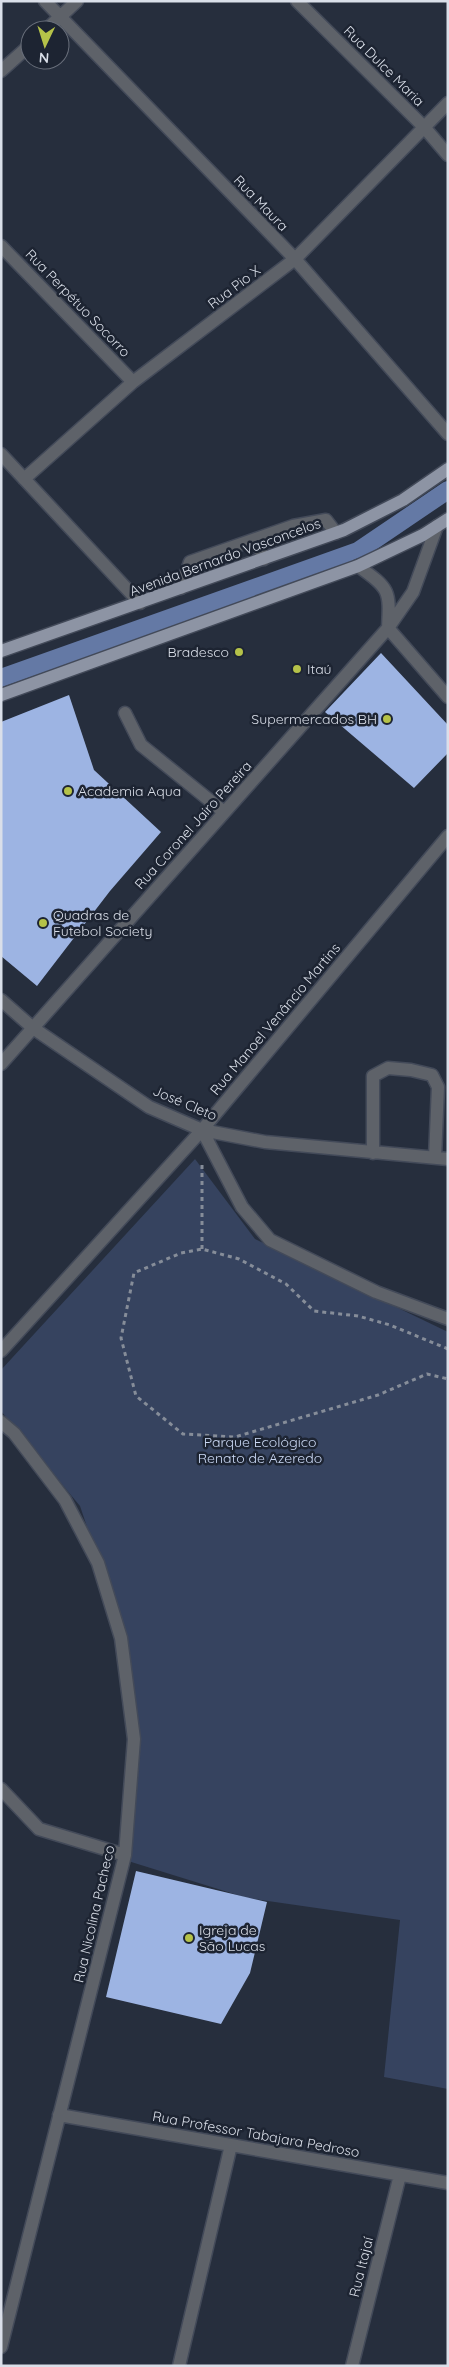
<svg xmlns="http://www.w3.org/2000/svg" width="449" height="2367" font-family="Quicksand,sans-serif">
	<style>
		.green { fill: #36435f }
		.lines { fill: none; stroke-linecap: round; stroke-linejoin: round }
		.canal { stroke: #6479a5; stroke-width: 18 }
		.building { fill: #9db4e3 }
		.minor-casing { stroke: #434a59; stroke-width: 15 }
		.major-casing { stroke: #434a59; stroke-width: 15 }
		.path { stroke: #868d99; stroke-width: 3; stroke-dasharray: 4 4; stroke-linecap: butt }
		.minor { stroke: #5e6269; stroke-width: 12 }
		.major { stroke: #8d94a4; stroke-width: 12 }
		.poi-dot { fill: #b5c249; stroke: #1d2432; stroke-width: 2 }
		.labels { text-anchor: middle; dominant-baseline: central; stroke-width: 5; stroke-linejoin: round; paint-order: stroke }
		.street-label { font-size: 14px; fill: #dadfe9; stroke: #1d2432 }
		.poi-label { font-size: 14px; fill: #dadfe9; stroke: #1d2432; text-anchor: start }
		.park-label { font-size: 14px; fill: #cddbf7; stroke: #1d2432 }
	</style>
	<rect width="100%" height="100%" fill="#262e3d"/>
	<path class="green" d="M195,1159L255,1239L448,1332V2089L384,2077L400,1920L247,1898L128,1861L140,1739L123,1634L80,1506L1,1411V1370Z"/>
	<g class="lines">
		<path class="canal" d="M1,678L358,551L448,490"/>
	</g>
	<path class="building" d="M381,653L448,725V753L414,788L325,712Z
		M69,695L94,770L161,832L110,891L37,986L1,956V722Z
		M136,1871L267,1902L250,1973L221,2024L106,1997Z"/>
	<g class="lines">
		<g class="minor-casing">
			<path id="minor" d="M45,1L295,259L448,434
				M297,1L424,127L448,155
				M46,30L77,1
				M1,71L30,45
				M1,246L133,382
				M1,454L140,603
				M24,479L133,382L295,259L448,103
				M256,539L264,559
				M358,566C390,589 390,590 388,628
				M181,588L190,562L293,526L326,520L336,533
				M388,628L448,697
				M125,713L141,745L224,812
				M1,1000L33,1028L149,1107L202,1130L265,1142L448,1159
				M1,1064L388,628L413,592L437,526
				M202,1130L242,1207L270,1240L376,1292L448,1319
				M373,1153V1076L388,1068L411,1070L432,1075L438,1087L435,1157
				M1,1351L202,1130L448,836
				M1,1422L14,1433L65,1500L98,1563L121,1638L134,1739L125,1855L1,2347
				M1,1789L39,1829L125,1855
				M59,2115L448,2183
				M179,2366L231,2145
				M352,2366L400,2175"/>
		</g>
		<g class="major-casing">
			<path id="major" d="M1,651L344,530L403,500L448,469
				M1,695L358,566L423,535L448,519"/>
		</g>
		<path class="path" d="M202,1249V1162
			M448,1349L390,1325L358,1316L314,1311L286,1284L239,1259L202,1249L181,1253L134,1273L121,1338L136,1396L183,1434L235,1437L378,1395L427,1374L448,1379"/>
		<use href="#minor" class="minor"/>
		<use href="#major" class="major"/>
	</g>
	<g class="poi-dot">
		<circle cx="239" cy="652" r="5"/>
		<circle cx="297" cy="669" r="5"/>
		<circle cx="387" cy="719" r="5"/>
		<circle cx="68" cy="791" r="5"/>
		<circle cx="43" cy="923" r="5"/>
		<circle cx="189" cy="1938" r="5"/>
	</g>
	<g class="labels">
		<g class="street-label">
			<text transform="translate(384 66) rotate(45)">Rua Dulce Maria</text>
			<text transform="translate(261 203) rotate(46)">Rua Maura</text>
			<text transform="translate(234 287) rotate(-37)">Rua Pio X</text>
			<text transform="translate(78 303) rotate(46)">Rua Perpétuo Socorro</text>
			<text transform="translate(225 557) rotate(-20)">Avenida Bernardo Vasconcelos</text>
			<text transform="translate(193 825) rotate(-48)">Rua Coronel Jairo Pereira</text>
			<text transform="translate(275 1019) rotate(-50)">Rua Manoel Venâncio Martins</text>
			<text transform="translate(185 1103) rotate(23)">José Cleto</text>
			<text transform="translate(94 1914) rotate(-77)">Rua Nicolina Pacheco</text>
			<text transform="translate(256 2134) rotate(10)">Rua Professor Tabajara Pedroso</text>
			<text transform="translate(361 2267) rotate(-76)">Rua Itajaí</text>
		</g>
		<g class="poi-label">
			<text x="229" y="652" text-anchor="end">Bradesco</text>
			<text x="307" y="669">Itaú</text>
			<text x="377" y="719" text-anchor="end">Supermercados BH</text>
			<text x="78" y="791">Academia Aqua</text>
			<text x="53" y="915">Quadras de<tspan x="53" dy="16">Futebol Society</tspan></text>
			<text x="199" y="1930">Igreja de<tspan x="199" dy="16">São Lucas</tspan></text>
		</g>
		<g class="park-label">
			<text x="260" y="1442">Parque Ecológico<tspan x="260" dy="16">Renato de Azeredo</tspan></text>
		</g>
	</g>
	<rect width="449" height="2367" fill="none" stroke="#dadfe9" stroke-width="5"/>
	<g transform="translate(45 45) rotate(184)"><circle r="24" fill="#1d2432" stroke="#696f7b"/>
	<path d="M0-4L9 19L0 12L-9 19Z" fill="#b5c249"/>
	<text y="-8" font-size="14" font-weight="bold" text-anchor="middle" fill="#dadfe9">N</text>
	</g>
</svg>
